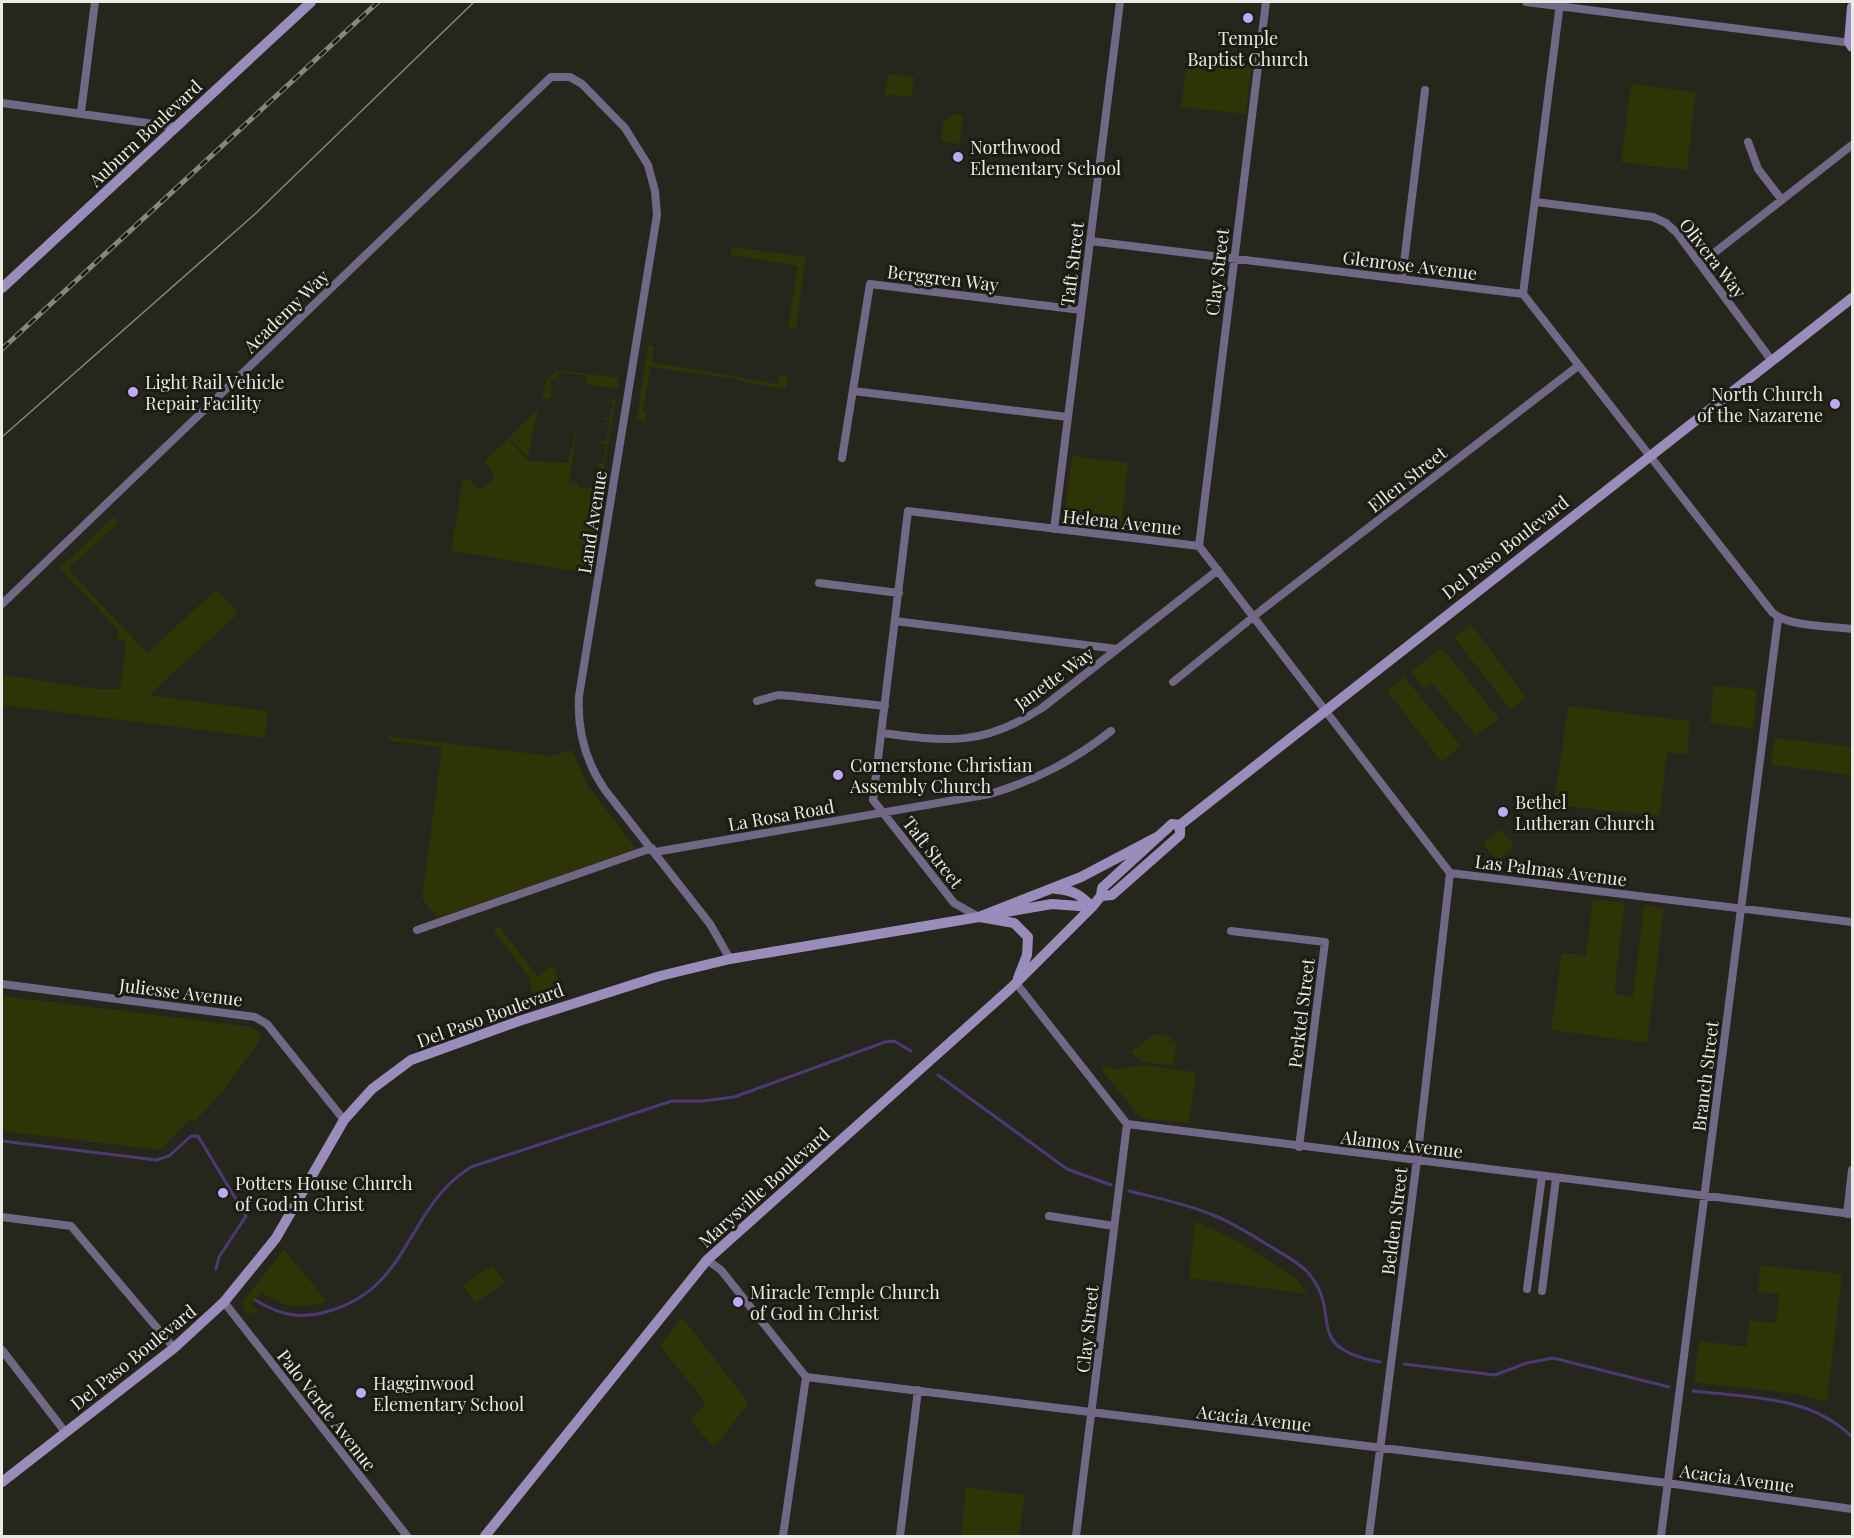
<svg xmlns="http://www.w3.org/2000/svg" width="1854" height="1538" font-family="'Playfair Display',serif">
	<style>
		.green { fill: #2f3406 }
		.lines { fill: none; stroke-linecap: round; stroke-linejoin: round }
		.stream { stroke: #4e3976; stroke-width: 3 }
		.street { stroke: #706884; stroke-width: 8 }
		.secondary { stroke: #9a8dbb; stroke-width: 10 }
		.tram { stroke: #86887f; stroke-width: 1.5 }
		.rail-casing { stroke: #86887f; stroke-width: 5 }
		.rail { stroke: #1b1d13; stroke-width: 3; stroke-dasharray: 9; stroke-linecap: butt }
		.poi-dot { fill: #bfa8f4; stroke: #1b1d13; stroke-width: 2 }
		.labels { text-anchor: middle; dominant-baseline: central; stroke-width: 6; stroke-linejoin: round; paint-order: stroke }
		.poi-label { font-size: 18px; fill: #e8eae3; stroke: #1b1d13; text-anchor: start }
		.street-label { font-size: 18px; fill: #e8eae3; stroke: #1b1d13 }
	</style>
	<rect width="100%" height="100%" fill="#25261c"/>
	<path class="green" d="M1188,51L1252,59L1246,114L1181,107Z
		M889,74L914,77L912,97L884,94Z
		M1631,84L1696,92L1687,170L1621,162Z
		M953,114L963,115L960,144L941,141L943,123Z
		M732,247L806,257L796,329L788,327L798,266L730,255Z
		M648,345L654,347L652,362L777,384L779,376L788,377L786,389L742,382V380L651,367L643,410L647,412L645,421L637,419Z
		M558,370L619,378L618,389L586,384L587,376L559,372L558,379H551V399L542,398L547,378Z
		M604,399L616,400L586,573L451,551L462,482L468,479L480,490L483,489L495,476L484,461L508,439L529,461L568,463L579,420L569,482L578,484L579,488H599L602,468L594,464H603L606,445L597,441H606L610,422L601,418H610L613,403Z
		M538,409L528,457L509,438Z
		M1072,456L1128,463L1121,530L1078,526L1064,517Z
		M114,517L118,523L68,569L147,653L216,590L239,613L149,695L268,711L265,738L2,705V676L6,675L97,689H120L126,642L118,640V630L60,568Z
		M1471,624L1526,697L1511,710L1456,640V636Z
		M1440,649L1444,650L1499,719L1476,736L1432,683L1424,688L1411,672Z
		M1404,677L1461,746L1442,762L1387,691Z
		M1714,685L1757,690L1753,729L1710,723Z
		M1568,706L1690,721L1687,755L1667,752L1660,816L1554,805Z
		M388,736L550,756L572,750L587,784L636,849L437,918L422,898L442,747L389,741Z
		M1775,738L1852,747V775L1771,765Z
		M1497,831H1502L1513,843L1512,848L1497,861L1485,847V841Z
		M1593,899L1625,903L1614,994L1633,997L1644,905L1664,908L1647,1043L1551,1030L1562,953L1586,956Z
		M499,926L538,977L552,965L557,972L558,989L533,998L529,977L493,930Z
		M2,996L250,1027L259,1032L261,1039L220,1095L195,1121L191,1118L161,1150L2,1131Z
		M1155,1034L1173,1036L1164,1048L1173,1041H1177L1173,1066L1143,1062L1131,1052Z
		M1141,1065L1196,1072L1189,1121L1195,1124L1141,1118L1101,1069L1106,1066L1117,1070Z
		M1195,1221L1239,1242L1294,1277L1308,1294L1189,1278Z
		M284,1249L327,1302C304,1309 280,1307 261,1292L250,1305L259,1310L257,1314L253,1312L251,1316L244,1310V1300Z
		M492,1265L505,1283L475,1303L463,1286Z
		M1760,1265L1842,1274L1827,1402L1797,1394L1694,1382L1699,1341L1746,1347L1749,1320L1776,1323L1779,1294L1758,1292Z
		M682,1317L749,1403L714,1448L690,1420L706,1403L660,1346Z
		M966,1487L1025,1495L1019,1536H961Z"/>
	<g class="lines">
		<path class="stream" d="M938,1075L1067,1169L1111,1185
			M2,1141L156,1160L169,1156L191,1136H198L246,1216L219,1257L216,1269
			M1129,1191C1157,1198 1187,1204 1213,1215C1234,1223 1253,1236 1273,1248C1285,1256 1301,1263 1310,1275C1343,1316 1301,1347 1380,1362
			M255,1300C280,1315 300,1320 329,1311C411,1288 406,1207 471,1167L672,1101H703L734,1097L885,1042L894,1041L911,1051
			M1404,1364L1495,1375L1527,1363L1553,1358L1669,1387
			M1693,1391C1747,1397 1812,1396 1852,1437"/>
		<path class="street" d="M1526,2L1852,43
			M2,103L176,127
			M81,112L95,2
			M1748,142L1758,169L1782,200
			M1536,202L1653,217L1666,223L1677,233L1772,361
			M1090,241L1523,294L1772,612C1787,627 1831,626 1852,629
			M1700,264L1852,145
			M1402,279L1425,90
			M1523,294L1560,3
			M853,391L1068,417
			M842,458L870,284L1081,310
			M1054,529L1120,2
			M1199,546L1266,2
			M819,583L899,593
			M2,604L551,77H570L582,84L625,128L648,165L655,191L657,215L579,696C577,731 585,761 605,790L710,924L730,959
			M895,621L1117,649
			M1173,682L1263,609L1578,366
			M757,701L778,695L792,696L885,706
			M882,733C949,742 983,746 1042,708L1218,570
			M655,852L990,794C1036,780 1073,761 1111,731
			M979,917L954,903L873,800L908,511L1199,546L1450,873L1852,922
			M417,930L652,848
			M1231,931L1325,942L1299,1147
			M1016,983L1127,1124L1852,1214
			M2,984L255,1017L267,1024L344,1120
			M1847,1214L1852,1170
			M1049,1216L1114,1226
			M2,1217L71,1226L174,1348
			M707,1260L721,1270L806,1377L1667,1483L1852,1509
			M1527,1289L1542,1176
			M1542,1291L1556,1178
			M224,1302L407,1536
			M2,1350L66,1433
			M783,1536L806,1377
			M900,1536L918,1390
			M1076,1536L1127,1124
			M1369,1536L1418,1152L1450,873
			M1661,1536L1778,619"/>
		<path class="secondary" d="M1852,7L1849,42L1852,47
			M2,288L311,2
			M1180,825L1852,298
			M1056,889C1073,890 1081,895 1092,907
			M1101,896L1112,895L1180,835V825
			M1000,913L1052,904L1092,907
			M980,917L1014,923L1028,937L1027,955L1018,978
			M2,1482L174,1348L224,1302L276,1238L344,1120L372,1089L411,1060L519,1021L660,976L730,959L979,917L1081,877L1159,836
			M485,1536L707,1260L1011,988L1092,907L1101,896L1102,888L1172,824L1180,825"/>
		<path class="tram" d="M2,437L255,214L474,2"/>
		<g class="rail-casing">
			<path id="rail" d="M2,349L378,2"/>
		</g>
		<use href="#rail" class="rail"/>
	</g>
	<g class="poi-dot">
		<circle cx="1248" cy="18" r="6"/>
		<circle cx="958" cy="157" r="6"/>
		<circle cx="133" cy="392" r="6"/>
		<circle cx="1835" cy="404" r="6"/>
		<circle cx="838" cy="775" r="6"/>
		<circle cx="1503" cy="812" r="6"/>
		<circle cx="223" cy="1193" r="6"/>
		<circle cx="738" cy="1302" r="6"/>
		<circle cx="361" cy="1393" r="6"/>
	</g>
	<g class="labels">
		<g class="poi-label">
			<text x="1248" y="38" text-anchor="middle">Temple<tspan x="1248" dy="21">Baptist Church</tspan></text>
			<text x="970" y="147">Northwood<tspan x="970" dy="21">Elementary School</tspan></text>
			<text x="145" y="382">Light Rail Vehicle<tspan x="145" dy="21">Repair Facility</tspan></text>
			<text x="1823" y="394" text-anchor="end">North Church<tspan x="1823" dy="21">of the Nazarene</tspan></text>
			<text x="850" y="765">Cornerstone Christian<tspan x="850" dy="21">Assembly Church</tspan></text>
			<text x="1515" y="802">Bethel<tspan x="1515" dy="21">Lutheran Church</tspan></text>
			<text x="235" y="1183">Potters House Church<tspan x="235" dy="21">of God in Christ</tspan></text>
			<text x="750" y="1292">Miracle Temple Church<tspan x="750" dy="21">of God in Christ</tspan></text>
			<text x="373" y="1383">Hagginwood<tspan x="373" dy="21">Elementary School</tspan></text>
		</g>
		<g class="street-label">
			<text transform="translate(145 133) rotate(-43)">Auburn Boulevard</text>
			<text transform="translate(1713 258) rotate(52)">Olivera Way</text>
			<text transform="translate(1072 264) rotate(-83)">Taft Street</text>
			<text transform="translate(1410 265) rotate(7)">Glenrose Avenue</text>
			<text transform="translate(1217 272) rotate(-83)">Clay Street</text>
			<text transform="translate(943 278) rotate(7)">Berggren Way</text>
			<text transform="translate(286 311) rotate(-44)">Academy Way</text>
			<text transform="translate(1407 479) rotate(-38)">Ellen Street</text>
			<text transform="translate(592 522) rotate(-81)">Land Avenue</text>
			<text transform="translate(1122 522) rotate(6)">Helena Avenue</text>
			<text transform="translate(1505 547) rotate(-38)">Del Paso Boulevard</text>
			<text transform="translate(1054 678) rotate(-36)">Janette Way</text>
			<text transform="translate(781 815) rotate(-10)">La Rosa Road</text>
			<text transform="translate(933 852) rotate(52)">Taft Street</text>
			<text transform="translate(1551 870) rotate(7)">Las Palmas Avenue</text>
			<text transform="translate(181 992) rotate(7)">Juliesse Avenue</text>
			<text transform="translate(1301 1013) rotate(-83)">Perktel Street</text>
			<text transform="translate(490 1015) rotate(-20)">Del Paso Boulevard</text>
			<text transform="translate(1705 1076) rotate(-83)">Branch Street</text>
			<text transform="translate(1402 1144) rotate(7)">Alamos Avenue</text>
			<text transform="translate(764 1187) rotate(-42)">Marysville Boulevard</text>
			<text transform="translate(1394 1221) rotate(-83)">Belden Street</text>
			<text transform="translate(1087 1329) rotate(-84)">Clay Street</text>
			<text transform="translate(133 1357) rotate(-39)">Del Paso Boulevard</text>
			<text transform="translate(327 1410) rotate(52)">Palo Verde Avenue</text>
			<text transform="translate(1254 1418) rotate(7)">Acacia Avenue</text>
			<text transform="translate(1737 1478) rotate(8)">Acacia Avenue</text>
		</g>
	</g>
	<rect width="1854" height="1538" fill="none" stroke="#e8eae3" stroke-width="6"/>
</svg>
